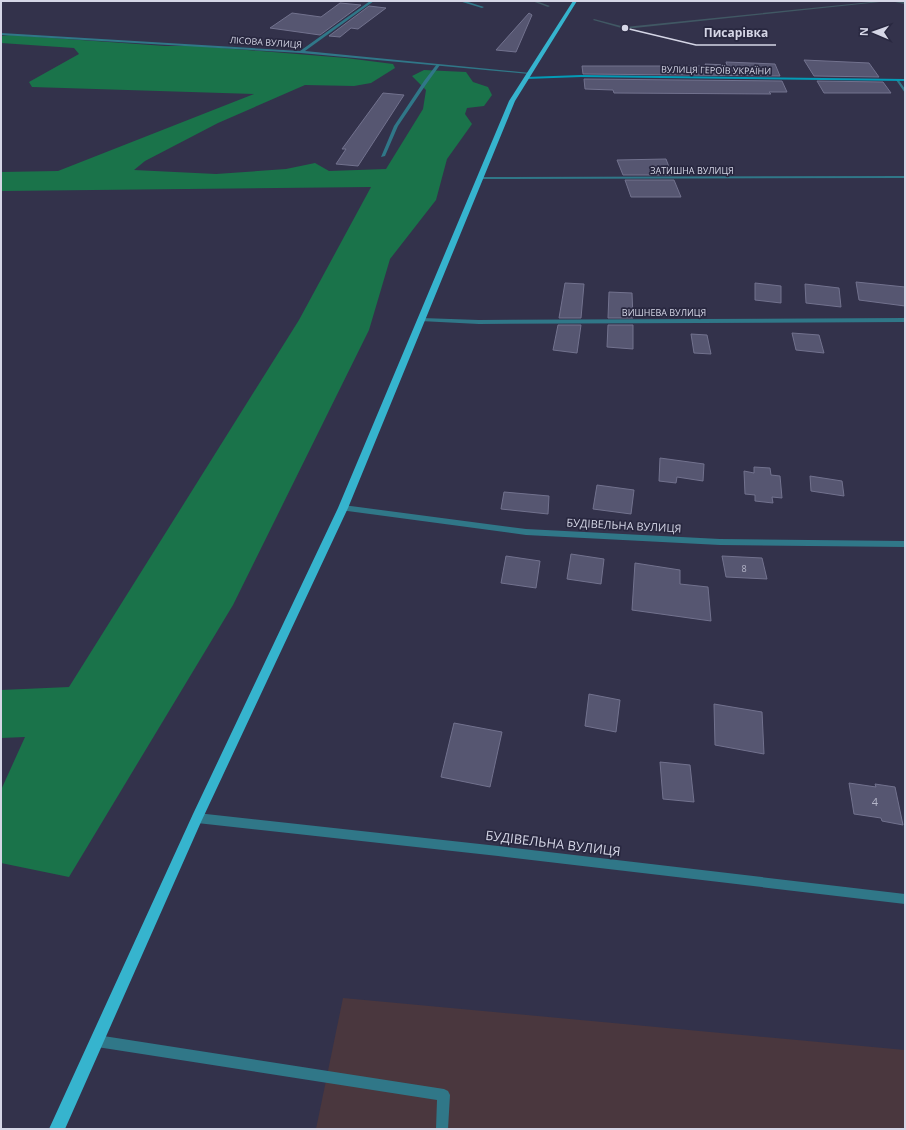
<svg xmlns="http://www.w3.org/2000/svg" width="906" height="1130" font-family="'Open Sans',sans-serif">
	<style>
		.industrial { fill: #4a373e }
		.forest { fill: #1a734a }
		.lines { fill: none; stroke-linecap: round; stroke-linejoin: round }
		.stream { fill: #415864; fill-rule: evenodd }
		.building { fill: #565671; stroke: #72728e }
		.lane { fill: #307788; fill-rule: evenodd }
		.street { fill: #307788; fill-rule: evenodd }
		.secondary { fill: #039bb6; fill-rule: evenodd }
		.primary { fill: #36b4ce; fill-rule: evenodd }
		.labels { text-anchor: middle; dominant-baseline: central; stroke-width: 3.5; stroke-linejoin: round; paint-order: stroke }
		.far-street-label { font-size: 9px; fill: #d5d6e6; stroke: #292840 }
		.number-label { font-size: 9px; fill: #b5b6c9 }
		.street-label { font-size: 11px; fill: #d5d6e6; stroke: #292840 }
		.near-number-label { font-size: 11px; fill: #b5b6c9 }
		.near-street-label { font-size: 13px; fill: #d5d6e6; stroke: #292840 }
		.leader { fill: none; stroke: #d5d6e6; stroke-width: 1.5 }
		.callout-dot { fill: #d5d6e6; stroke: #292840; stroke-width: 1.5 }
		.callout-label { font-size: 12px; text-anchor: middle; font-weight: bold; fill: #d5d6e6; stroke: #292840; stroke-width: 3.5; stroke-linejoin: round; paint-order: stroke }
	</style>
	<rect width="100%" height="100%" fill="#33324b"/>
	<path class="industrial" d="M343,998L905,1050V1129H316Z"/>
	<path class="forest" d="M10,35L165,46H197L346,58L393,64L395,68L371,83L354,86L305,85L218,123L145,161L134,170L216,174L286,169L315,163L329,171L386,169L423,109L426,90L412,76L424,70L466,72L473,82L488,87L492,95L484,106L467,108L465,114L472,124L447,159L436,200L390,259L369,330L233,605L69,877L1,863V790L25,737L1,738V690L69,687L299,320L371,187L1,191V172L58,171L254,94L32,87L29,82L79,54L74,48L1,43V36Z"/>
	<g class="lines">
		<path class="stream" d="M532,1H536L550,6L548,7Z
			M881,1H889L625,29L593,20L594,19L625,27Z
			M894,1L905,2V4L895,2Z"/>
	</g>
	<path class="building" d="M340,3L361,5L320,35L270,28L292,13L321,17Z
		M369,6L386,8L358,29L351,28L340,37L329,36Z
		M529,13L532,15L516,52L496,50Z
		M804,60L869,63L879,77L814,76Z
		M726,62L775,64L780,76L583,74L582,66H706L705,64L727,65Z
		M584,79L782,81L787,92H769L771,94L614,93L613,90L585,89Z
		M817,81L883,82L891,93H824Z
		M383,93L404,95L358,166L336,164L346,149H342Z
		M666,159L672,175H623L617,160Z
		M625,180H674L681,197H631Z
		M856,282L905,287V306L859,300Z
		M565,283L584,284L581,318H559Z
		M755,283L781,286V303L755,300Z
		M805,284L839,288L841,307L806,303Z
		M609,292L632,293L633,318H608Z
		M558,325H581L577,353L553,350Z
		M608,325H633V349L607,347Z
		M792,333L819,335L824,353L796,350Z
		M691,334L707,335L711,354L694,353Z
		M660,458L704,464L703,481L677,477L676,483L659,481Z
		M754,467L770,468L771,475L780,476L782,498L772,497L773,503L755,501V495L745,494L744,471L754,473Z
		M810,476L842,481L844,496L811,491Z
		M597,485L634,490L631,514L593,509Z
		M504,492L549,496L548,514L501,509Z
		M571,554L604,559L601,584L567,579Z
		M506,556L540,561L536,588L501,583Z
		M722,556L762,558L767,579L726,577Z
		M635,563L680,570V584L708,587L711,621L632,610Z
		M589,694L620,700L616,732L585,726Z
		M714,704L762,712L764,754L715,745Z
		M454,723L502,732L490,787L441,777Z
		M660,762L690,765L694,802L663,799Z
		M849,783L876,787L875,784L895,787L903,825L882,821L881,818L854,814Z"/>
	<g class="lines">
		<path class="lane" d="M437,64L440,65L427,83L398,126L385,156L381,157L394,126L424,81Z
			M898,79L905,89V93L896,80Z
			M97,1035L444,1089L448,1091L450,1095L448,1129H436L437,1100L97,1047L93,1045L91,1041L93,1037Z"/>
		<path class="street" d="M370,1H374L305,51L531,73L529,74L301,53L1,35V33L300,51Z
			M459,1H465L484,7L482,8Z
			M905,176V178L480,179L478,178L480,177Z
			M422,318L479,320L905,318V322L479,324L420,321L419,320Z
			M343,505L526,529L720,539L905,541V547L720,545L526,535L340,510L339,508L340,506Z
			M197,813L498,846L905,894V904L498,856L197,823L193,821L192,818L193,815Z"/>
		<path class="secondary" d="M581,75L905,79V81L581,77L526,79L524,78L526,77Z"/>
		<path class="primary" d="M573,1H577L515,101L348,508L201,822L65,1129H49L193,814L338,508L509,101Z"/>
	</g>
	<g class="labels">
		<g class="far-street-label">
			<text transform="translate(266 42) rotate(4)">ЛІСОВА ВУЛИЦЯ</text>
			<text transform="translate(716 70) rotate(1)">ВУЛИЦЯ ГЕРОЇВ УКРАЇНИ</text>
			<text x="692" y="170">ЗАТИШНА ВУЛИЦЯ</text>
			<text x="664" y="312">ВИШНЕВА ВУЛИЦЯ</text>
		</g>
		<g class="number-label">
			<text x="744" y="568">8</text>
		</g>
		<g class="street-label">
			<text transform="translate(624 525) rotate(3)">БУДІВЕЛЬНА ВУЛИЦЯ</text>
		</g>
		<g class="near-number-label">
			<text x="875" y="801">4</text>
		</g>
		<g class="near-street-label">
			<text transform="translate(553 843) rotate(7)">БУДІВЕЛЬНА ВУЛИЦЯ</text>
		</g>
	</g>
	<path class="leader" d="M625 28L696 45H776"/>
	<circle class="callout-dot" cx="625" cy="28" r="4"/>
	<g class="callout-label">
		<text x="736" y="37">Писарівка</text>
	</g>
	<rect width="906" height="1130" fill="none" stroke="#d5d6e6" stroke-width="4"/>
	<g transform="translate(874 32) rotate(272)" stroke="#292840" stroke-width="3" paint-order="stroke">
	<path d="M0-3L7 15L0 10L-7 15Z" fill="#d5d6e6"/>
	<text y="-6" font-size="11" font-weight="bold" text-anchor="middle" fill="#d5d6e6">N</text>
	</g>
</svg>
